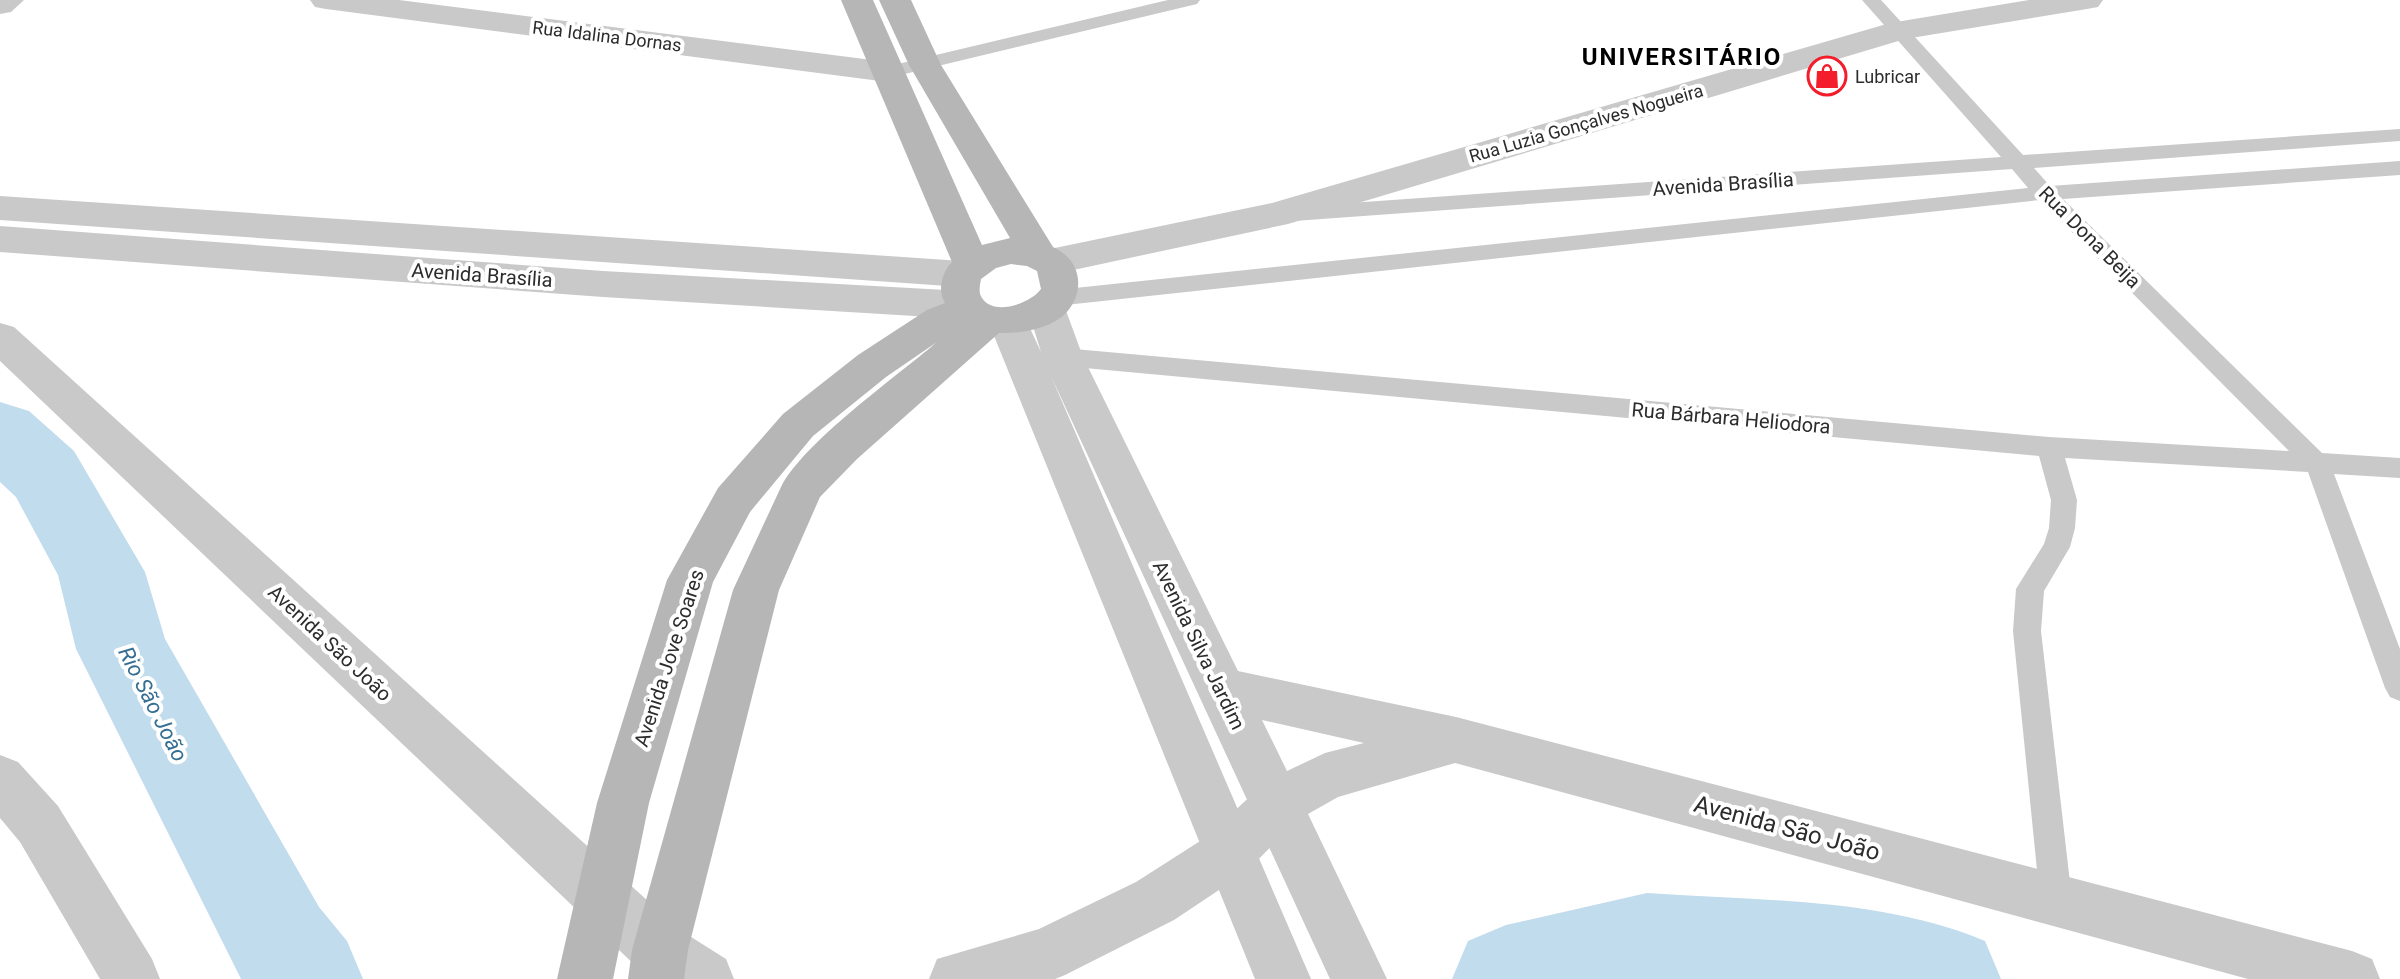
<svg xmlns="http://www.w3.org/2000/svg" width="2400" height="979" font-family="Roboto,sans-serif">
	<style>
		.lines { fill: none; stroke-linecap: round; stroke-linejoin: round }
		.river { fill: #c1dced; fill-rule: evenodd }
		.service { fill: #c9c9c9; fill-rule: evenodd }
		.minor { fill: #c9c9c9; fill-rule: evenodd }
		.tertiary { fill: #c9c9c9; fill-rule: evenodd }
		.secondary { fill: #b6b6b6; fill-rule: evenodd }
		.labels { text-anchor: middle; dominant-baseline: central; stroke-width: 8; stroke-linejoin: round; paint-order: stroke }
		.far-street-label { font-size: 18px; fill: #2c2c2c; stroke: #fff }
		.far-poi-label { font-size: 18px; fill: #2c2c2c; stroke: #fff; text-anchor: start }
		.street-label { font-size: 20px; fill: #2c2c2c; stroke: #fff }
		.water-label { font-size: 22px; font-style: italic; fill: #346e93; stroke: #fff }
		.far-district-label { font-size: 24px; font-weight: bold; letter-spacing: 2px; fill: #000; stroke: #fff }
		.near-street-label { font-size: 24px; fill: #2c2c2c; stroke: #fff }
	</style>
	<rect width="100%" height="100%" fill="#fff"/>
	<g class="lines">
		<path class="river" d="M0,402L29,411L74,451L145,572L165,639L319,907L347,941L363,979H241L76,649L58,575L16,497L0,482Z
			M1647,893C1759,901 1880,897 1985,941L2001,979H1452L1468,941L1506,925Z"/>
		<path class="service" d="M1168,0H1200L1197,4L888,78L878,72L881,68Z
			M1862,0H1881L2023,155L2400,129V141L2034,168L2050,186L2400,161V175L2063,199L2322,453L2400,458V478L2334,474L2400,649V701L2390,697L2385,688L2308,472L2065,458L2077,500L2075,528L2070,547L2044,591L2041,631L2072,900L2067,911L2056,916L2045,911L2040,900L2013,631L2016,589L2044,544L2049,528L2051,500L2039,456L1063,366L1055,363L1051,357L1055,351L1063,348L2049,437L2289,451L2040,200L1056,306L1048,304L1044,298L1048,292L1056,290L2028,188L2012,169L1294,221L1286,219L1283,214L1286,209L1294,207L2001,157Z"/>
		<path class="minor" d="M0,0H24L11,12L0,14Z
			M310,0H399L888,62L900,65L905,72L900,79L888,82L326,9L315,7Z
			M2029,0H2103L2098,7L2087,9L1905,39L1288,224L1050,275L1037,271L1031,262L1037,253L1050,249L1272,203L1890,23Z
			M0,196L962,261L976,265L981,274L976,283L962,287L0,220Z
			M0,226L603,271L964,291L978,295L984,305L978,315L964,319L603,297L0,252Z
			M0,323L14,327L680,930L726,959L734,979H654L640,970L0,361Z
			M0,755L18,762L58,806L152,959L160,979H100L20,842L0,818Z
			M1278,780L1296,787L1304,804L1296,821L1246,872L1174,920L1065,975L1055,979H929L937,959L1039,929L1136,882L1208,836L1260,787Z"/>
		<path class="tertiary" d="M1047,293L1061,297L1083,357L1238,671L1456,717L2352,951L2372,959L2380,979H2248L1455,763L1338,797L1308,814L1387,979H1330L1051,376L1311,979H1255L988,321L994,311L1008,307L1022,311L1041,352L1027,307L1033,297ZM1262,720L1364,743L1325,753L1287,771Z"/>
		<path class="secondary" d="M841,0H873L982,245L1010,238L909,65L879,0H911L941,65L1053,247C1082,260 1086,292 1065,314C1050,329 1019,334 999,333L857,459L820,497L779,590L688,950L684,979H628L632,950L733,590L781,487C804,442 896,377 937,342L886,377L813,436L750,512L713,582L649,803L613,979H557L597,803L667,580L718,488L783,414L858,355L927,310L945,303C937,290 942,272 952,262ZM1011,264L1027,266L1037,271L1041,289C1031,303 994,317 982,298C978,293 980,285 981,279L996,268Z"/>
	</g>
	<defs>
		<g id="shop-ring" transform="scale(2)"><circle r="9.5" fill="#fff" stroke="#f31d2c" stroke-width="1.5"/><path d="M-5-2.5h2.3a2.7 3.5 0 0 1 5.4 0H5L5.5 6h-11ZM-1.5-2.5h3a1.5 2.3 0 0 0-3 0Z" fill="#f31d2c"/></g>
	</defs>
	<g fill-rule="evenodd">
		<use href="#shop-ring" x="1827" y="76"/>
	</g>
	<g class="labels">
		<g class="far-street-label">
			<text transform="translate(607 36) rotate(7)">Rua Idalina Dornas</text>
			<text transform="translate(1586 123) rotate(-16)">Rua Luzia Gonçalves Nogueira</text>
		</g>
		<g class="far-poi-label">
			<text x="1855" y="76">Lubricar</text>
		</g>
		<g class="street-label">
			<text transform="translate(1723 184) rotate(-4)">Avenida Brasília</text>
			<text transform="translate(2090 237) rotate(45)">Rua Dona Beija</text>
			<text transform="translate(482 275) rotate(4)">Avenida Brasília</text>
			<text transform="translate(1731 418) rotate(5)">Rua Bárbara Heliodora</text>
			<text transform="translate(330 643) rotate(43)">Avenida São João</text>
			<text transform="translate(1199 645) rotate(64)">Avenida Silva Jardim</text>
			<text transform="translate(669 658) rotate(-72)">Avenida Jove Soares</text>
		</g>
		<g class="water-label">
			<text transform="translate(153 704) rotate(63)">Rio São João</text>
		</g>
		<g class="far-district-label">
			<text x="1682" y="57">UNIVERSITÁRIO</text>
		</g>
		<g class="near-street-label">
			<text transform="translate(1787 828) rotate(15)">Avenida São João</text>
		</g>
	</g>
</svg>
